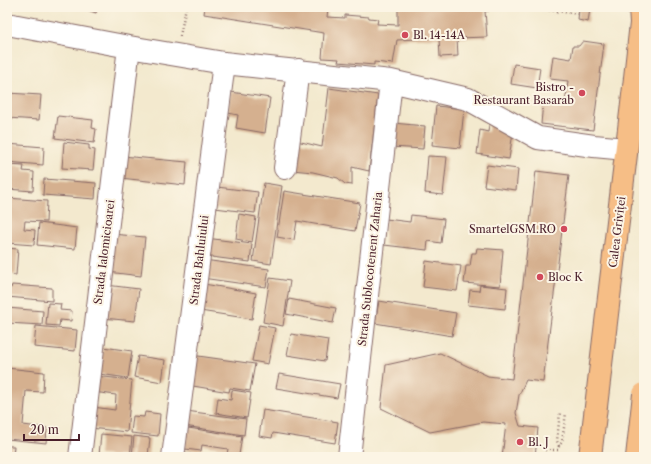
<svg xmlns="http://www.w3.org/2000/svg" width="651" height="464" font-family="'Libre Caslon Text',serif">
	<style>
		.building { fill: #d5b08f }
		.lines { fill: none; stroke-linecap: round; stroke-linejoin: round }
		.minor-casing { stroke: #856664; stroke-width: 24 }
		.major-casing { stroke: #856664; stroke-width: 24 }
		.path { stroke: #856664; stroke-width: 2.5; stroke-dasharray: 1 3; stroke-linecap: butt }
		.minor { stroke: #fff; stroke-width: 22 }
		.major { stroke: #f6be86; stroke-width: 22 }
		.major-bridge-casing { stroke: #856664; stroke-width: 24; stroke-linecap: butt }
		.major-bridge { stroke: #f6be86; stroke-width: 22 }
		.poi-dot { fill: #d1495b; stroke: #fcf5e5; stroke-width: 1.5 }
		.labels { text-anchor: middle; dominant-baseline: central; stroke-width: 4; stroke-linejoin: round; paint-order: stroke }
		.poi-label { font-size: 11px; fill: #4a1f2b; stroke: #fcf5e5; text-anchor: start }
		.street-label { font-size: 11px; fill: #4a1f2b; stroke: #fcf5e5 }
	</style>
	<rect width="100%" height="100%" fill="#fcf5e5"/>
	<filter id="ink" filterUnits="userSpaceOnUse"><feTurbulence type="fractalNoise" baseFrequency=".025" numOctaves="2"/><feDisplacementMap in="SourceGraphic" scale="8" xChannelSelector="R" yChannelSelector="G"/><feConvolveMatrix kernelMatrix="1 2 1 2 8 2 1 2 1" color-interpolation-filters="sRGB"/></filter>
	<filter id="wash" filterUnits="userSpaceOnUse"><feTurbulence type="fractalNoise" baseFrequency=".012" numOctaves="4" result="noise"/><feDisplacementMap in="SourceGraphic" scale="16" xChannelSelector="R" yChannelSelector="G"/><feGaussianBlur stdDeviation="0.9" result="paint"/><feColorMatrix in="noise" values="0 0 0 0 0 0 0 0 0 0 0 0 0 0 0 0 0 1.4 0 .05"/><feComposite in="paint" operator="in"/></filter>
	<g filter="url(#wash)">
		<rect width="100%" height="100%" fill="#f3e9ce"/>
		<g id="blocks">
			<path class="building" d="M79,7H98L96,13Z
				M205,7H331V9L328,8L327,17L345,18V15L369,17V18L378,19L377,24L398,25V7H489V11H485L487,37L457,38L458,56L440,57L439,38L397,40L393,64L374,62V65L338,62L339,59L322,58L324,33L204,14Z
				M579,8L590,9L588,22L578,20Z
				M583,41L604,44L593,130L541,124L543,102L565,104L568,81L550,79L553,56L571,59L573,46H579Z
				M514,64L540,68L537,88L511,84Z
				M329,88L378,95L369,171L352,167V185L345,184L338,178L313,172L292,170L297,141L322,147Z
				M231,92L270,98L265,133L236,128L238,115L228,113Z
				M7,93L41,95L39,120L7,118Z
				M436,106L464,109L460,148L432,145Z
				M58,116L93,120L92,128L96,129L94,143L55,138Z
				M490,118L513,132L509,159L477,154L480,130L488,132Z
				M393,123L425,126L423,149L392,147Z
				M64,142L89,145V149L95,150L93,170L62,168Z
				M7,144L44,147L43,165L7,162Z
				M122,156L187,162L185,185L120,178Z
				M428,156L447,157L443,195L425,193Z
				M7,165L24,166L23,171L34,172L33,191L7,189Z
				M487,165L518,169L516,190L484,186Z
				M536,171L569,175L543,382L526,380L519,395L516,413L520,426L538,428L535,457H502L506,424L483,422L430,432L381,408L386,365L440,353L488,376L512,379Z
				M44,179L96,183L95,199L43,195Z
				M264,183L282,186L271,264L253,261Z
				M217,187L258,192L255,213L215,208Z
				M284,191L360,203L355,231L297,221L294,240L277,237Z
				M7,198L47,201L46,222L25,221L24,229L35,230L34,245L7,243Z
				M239,214L256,217L252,242L236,239Z
				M411,215L444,219L441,243L428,241L427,250L384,245L386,219L410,222Z
				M39,223L77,228L75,249L37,245Z
				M112,234L145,237L141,276L108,272Z
				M206,238L252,244L250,262L204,256Z
				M7,248L18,249L16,275L7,274Z
				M477,248L503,250L500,286L464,283L466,266H470L472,253H476Z
				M204,260L269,269L266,287L202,278Z
				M426,261L461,266L457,291L423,287Z
				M270,278L290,281L283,326L263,322Z
				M204,284L256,293L252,319L200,311Z
				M12,285L52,288V301L7,297V288H11Z
				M106,285L139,289L135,321L102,318Z
				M480,285L507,288L505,309L468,305L470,290L479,291Z
				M289,299L336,308L333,323L286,314Z
				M379,301L456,313L452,336L375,323Z
				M48,303L61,304L60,310L72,311L71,321L60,320L59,326L46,325Z
				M7,308L43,311L42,325L7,323Z
				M259,325L275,328L268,364L252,361Z
				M36,326L77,330L75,351L34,347Z
				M291,334L328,340L325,361L287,355Z
				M103,347L132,351L128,378L99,374Z
				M191,355L255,364L250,391L230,388L229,392L187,385Z
				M138,356L165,360L162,382L134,377Z
				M7,368L44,372L43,392L26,391L23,425L47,428L46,443L7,439Z
				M279,374L340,384L337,398L276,388Z
				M95,376L132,380L127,432L90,428L93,407L115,410L116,395L93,392Z
				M232,390L251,393L247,418L216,413L218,398L231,400Z
				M263,410L338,422L335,443L273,433L272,438L259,436Z
				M186,411L246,419L244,435L184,426Z
				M145,412L160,414L158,436L131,433L133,416L144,417Z
				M188,428L242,436L239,455L227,454L228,449L202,445L201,451L185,449Z
				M101,434L132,437L130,457L99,455Z
				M134,436L150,438L148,456L152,457H132Z
				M7,446H14L13,457H7Z
				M181,453L206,456V457H180Z"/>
		</g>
	</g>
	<g filter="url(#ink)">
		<use href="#blocks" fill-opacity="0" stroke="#856664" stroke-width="1"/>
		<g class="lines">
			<g class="minor-casing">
				<path id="minor" d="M7,24L129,47L224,63L391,81L468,99L538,138L594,146L626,149
					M285,168L298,70
					M80,457L129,47
					M173,457L224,63
					M349,457L391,81"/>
			</g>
			<g class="major-casing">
				<path id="major" d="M590,457L634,87L641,23L640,7"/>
			</g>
			<path class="path" d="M539,7V9L579,14
				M180,36L186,7
				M559,446L557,441L560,412
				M545,450H558L559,446L562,442L566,413"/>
			<use href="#minor" class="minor"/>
			<use href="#major" class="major"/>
			<g class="major-bridge-casing">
				<path id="major-bridge" d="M637,457L644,394"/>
			</g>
			<use href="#major-bridge" class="major-bridge"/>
		</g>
	</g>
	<g class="poi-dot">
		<circle cx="405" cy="35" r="4"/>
		<circle cx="582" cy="93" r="4"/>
		<circle cx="564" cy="229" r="4"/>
		<circle cx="540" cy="277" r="4"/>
		<circle cx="520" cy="442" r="4"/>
	</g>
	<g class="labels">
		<g class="poi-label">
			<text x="413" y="35">Bl. 14-14A</text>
			<text x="574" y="87" text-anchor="end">Bistro -<tspan x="574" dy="13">Restaurant Basarab</tspan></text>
			<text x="556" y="229" text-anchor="end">SmartelGSM.RO</text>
			<text x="548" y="277">Bloc K</text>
			<text x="528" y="442">Bl. J</text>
		</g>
		<g class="street-label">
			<text transform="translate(617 232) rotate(-83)">Calea Griviței</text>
			<text transform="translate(104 252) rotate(-83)">Strada Ialomicioarei</text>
			<text transform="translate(199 260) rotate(-83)">Strada Bahluiului</text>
			<text transform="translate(370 269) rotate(-84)">Strada Sublocotenent Zaharia</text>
		</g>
	</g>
	<rect width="651" height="464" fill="none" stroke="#fcf5e5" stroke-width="24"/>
	<path d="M24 434v6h55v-6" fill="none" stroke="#4a1f2b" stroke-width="2"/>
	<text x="30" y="434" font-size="12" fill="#4a1f2b" stroke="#fcf5e5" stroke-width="3" paint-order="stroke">20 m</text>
</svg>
